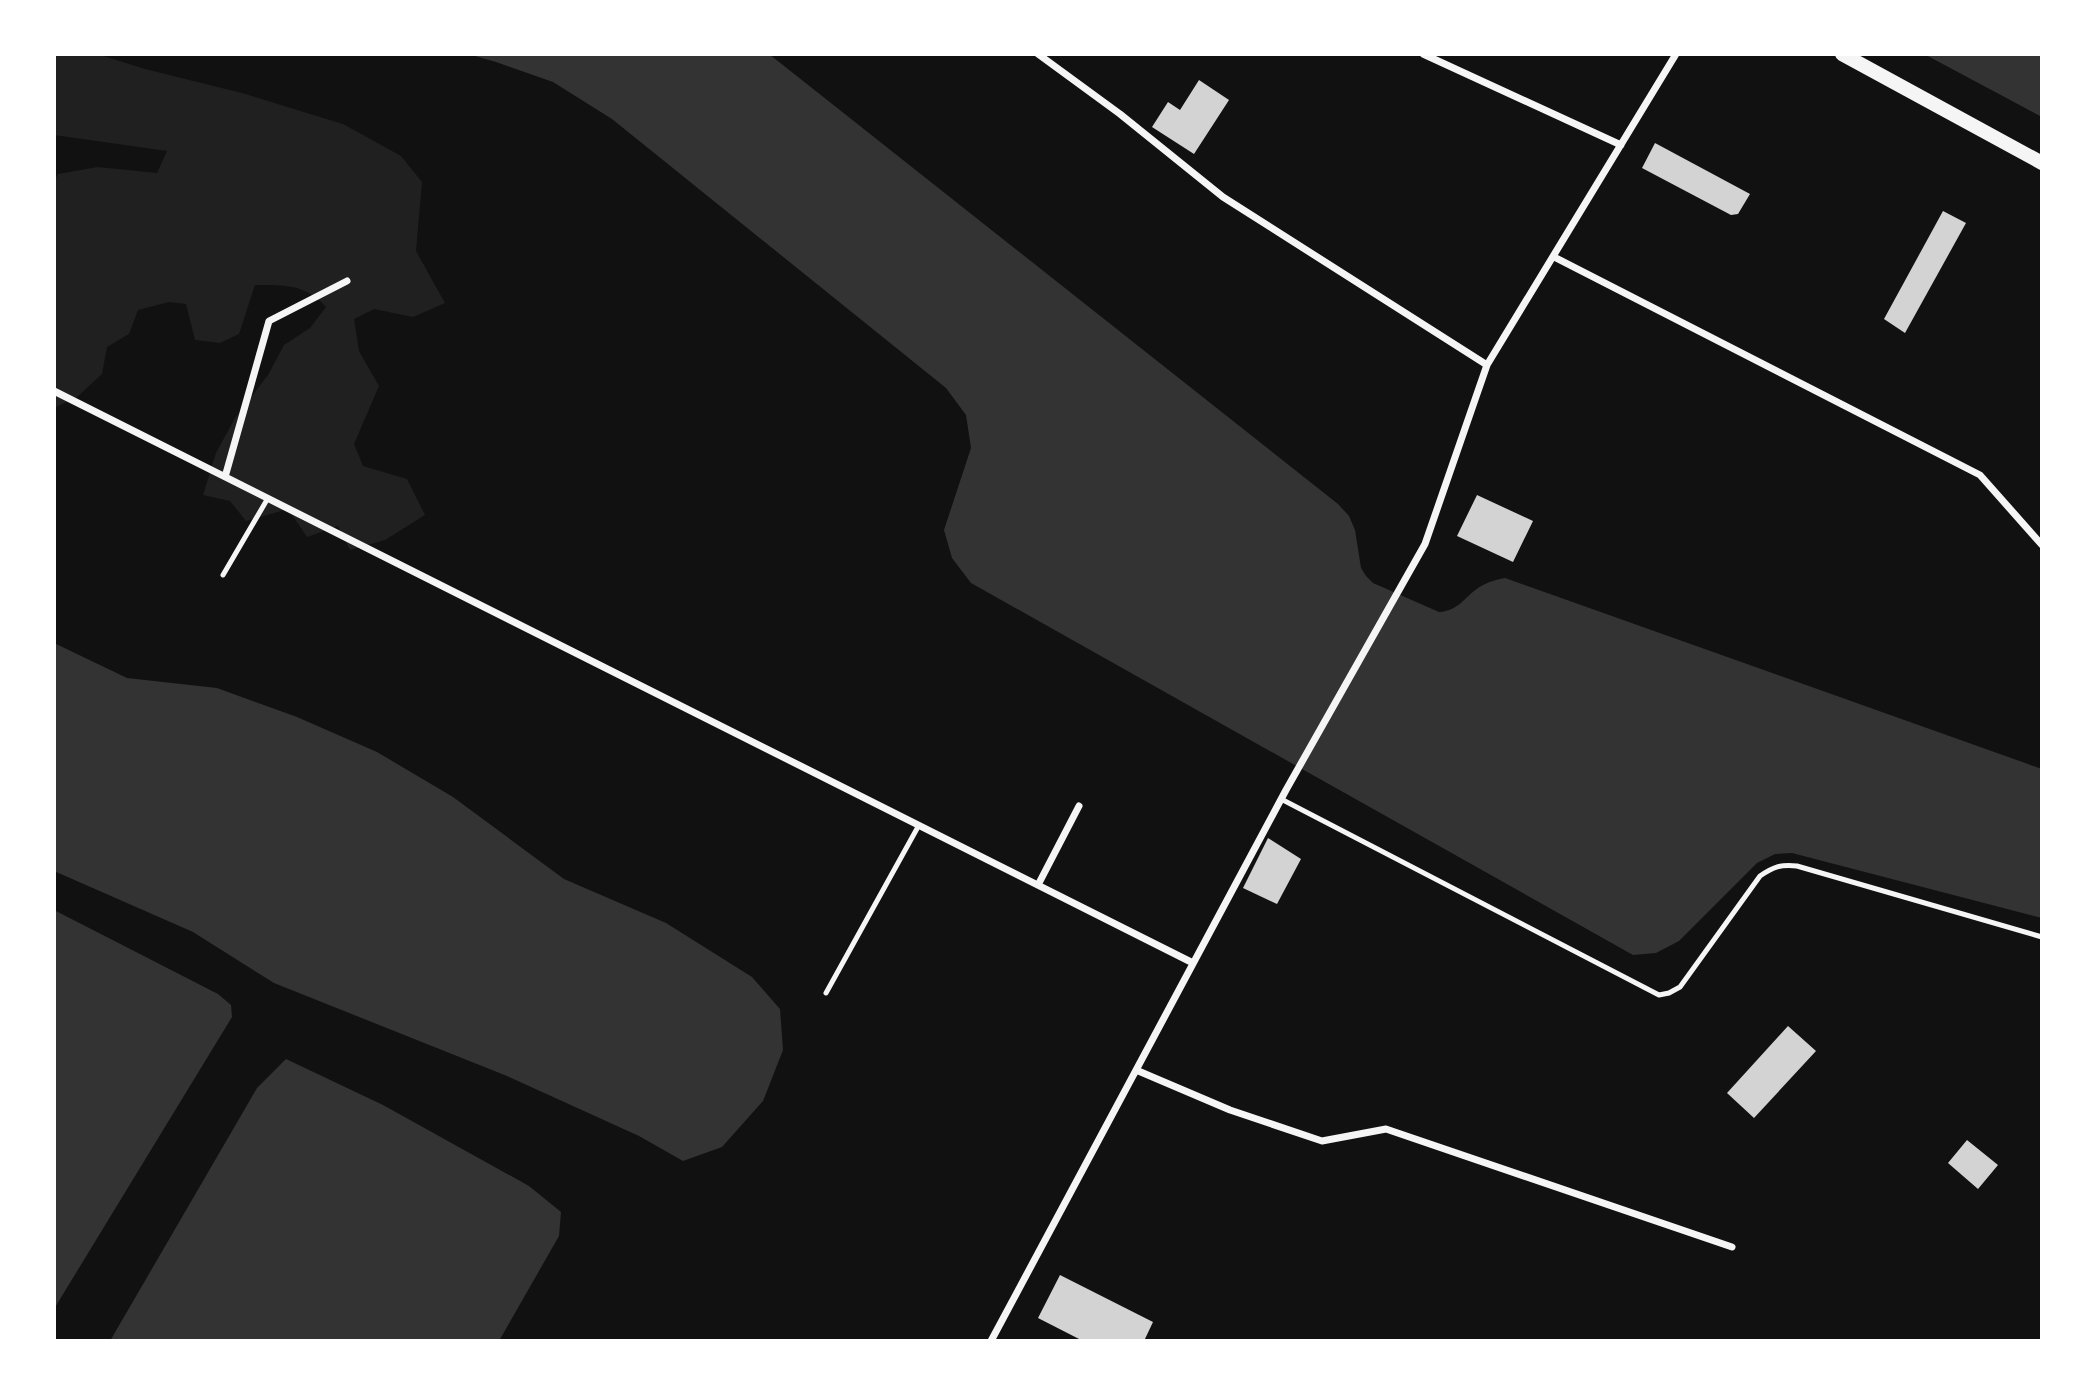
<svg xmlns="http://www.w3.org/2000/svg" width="2096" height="1395" font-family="'Fira Sans',sans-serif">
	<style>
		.green { fill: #202020 }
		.water { fill: #333 }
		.building { fill: #d3d3d3 }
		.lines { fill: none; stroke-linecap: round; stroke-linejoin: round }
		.service { stroke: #f5f5f5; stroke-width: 5 }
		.minor { stroke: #f5f5f5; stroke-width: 7 }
		.secondary { stroke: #f5f5f5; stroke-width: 14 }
	</style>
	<rect width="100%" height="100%" fill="#111"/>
	<path class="green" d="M58,54H97L145,69L242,93L343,124L401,156L422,182L416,251L445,303L413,317L374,309L354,319L359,351L379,386L354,444L363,466L407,479L425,515L385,540L350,550L338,526L307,537L288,509L246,521L230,501L203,495L216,453L235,418L268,375L284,345L310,328L326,307C306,284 284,285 255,285L239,334L220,343L195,340L186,304L169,302L138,310L129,334L107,347L102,374L77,397L54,408V181L58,174L98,167L157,173L167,151L54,135V58Z"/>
	<path class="water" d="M468,54H769L1338,504L1349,516L1355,530L1361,568L1366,576L1373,583L1439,612C1458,611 1464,598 1478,588C1487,582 1495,580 1505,578L2042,769V918L1792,853L1775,854L1757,863L1679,941L1656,953L1633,955L971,583L952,558L944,530L971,448L966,415L946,388L612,119L553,82L496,62Z
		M1924,54H2042V117Z
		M54,643L127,678L217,688L297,717L377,752L453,797L564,879L666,923L752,977L780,1009L783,1050L763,1101L722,1147L683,1161L639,1136L507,1076L274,983L193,932L54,871Z
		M54,910L218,994L231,1005L232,1017L54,1309Z
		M286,1059L383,1105L529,1186L561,1212L559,1236L499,1341H110L257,1088Z"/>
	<path class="building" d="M1199,80L1229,100L1194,154L1152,127L1168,102L1180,110Z
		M1655,143L1750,194L1738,214L1731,215L1642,168Z
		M1943,211L1966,223L1905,333L1884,319Z
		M1477,495L1533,521L1513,562L1457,536Z
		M1268,838L1301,859L1277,904L1243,888Z
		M1788,1026L1816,1051L1754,1118L1727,1093Z
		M1967,1140L1998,1165L1978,1189L1948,1163Z
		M1060,1275L1153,1322L1144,1341H1083L1038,1318Z"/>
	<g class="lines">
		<path class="service" d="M223,575L268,498
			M1281,799L1659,995L1669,993L1680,987L1760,876C1773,867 1781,864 1797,866L2042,937
			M826,993L919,825"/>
		<path class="minor" d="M1038,54L1120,114L1223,197L1487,365
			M1423,54L1621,145
			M1554,257L1980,475L2042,545
			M54,391L1193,963
			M225,477L269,321L347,281
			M1038,885L1079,806
			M1136,1070L1230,1110L1322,1141L1386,1129L1732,1247
			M991,1341L1286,790L1425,544L1487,365L1676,54"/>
		<path class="secondary" d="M1842,54L2042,163"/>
	</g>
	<rect width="2096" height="1395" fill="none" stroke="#ffffff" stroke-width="112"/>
</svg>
